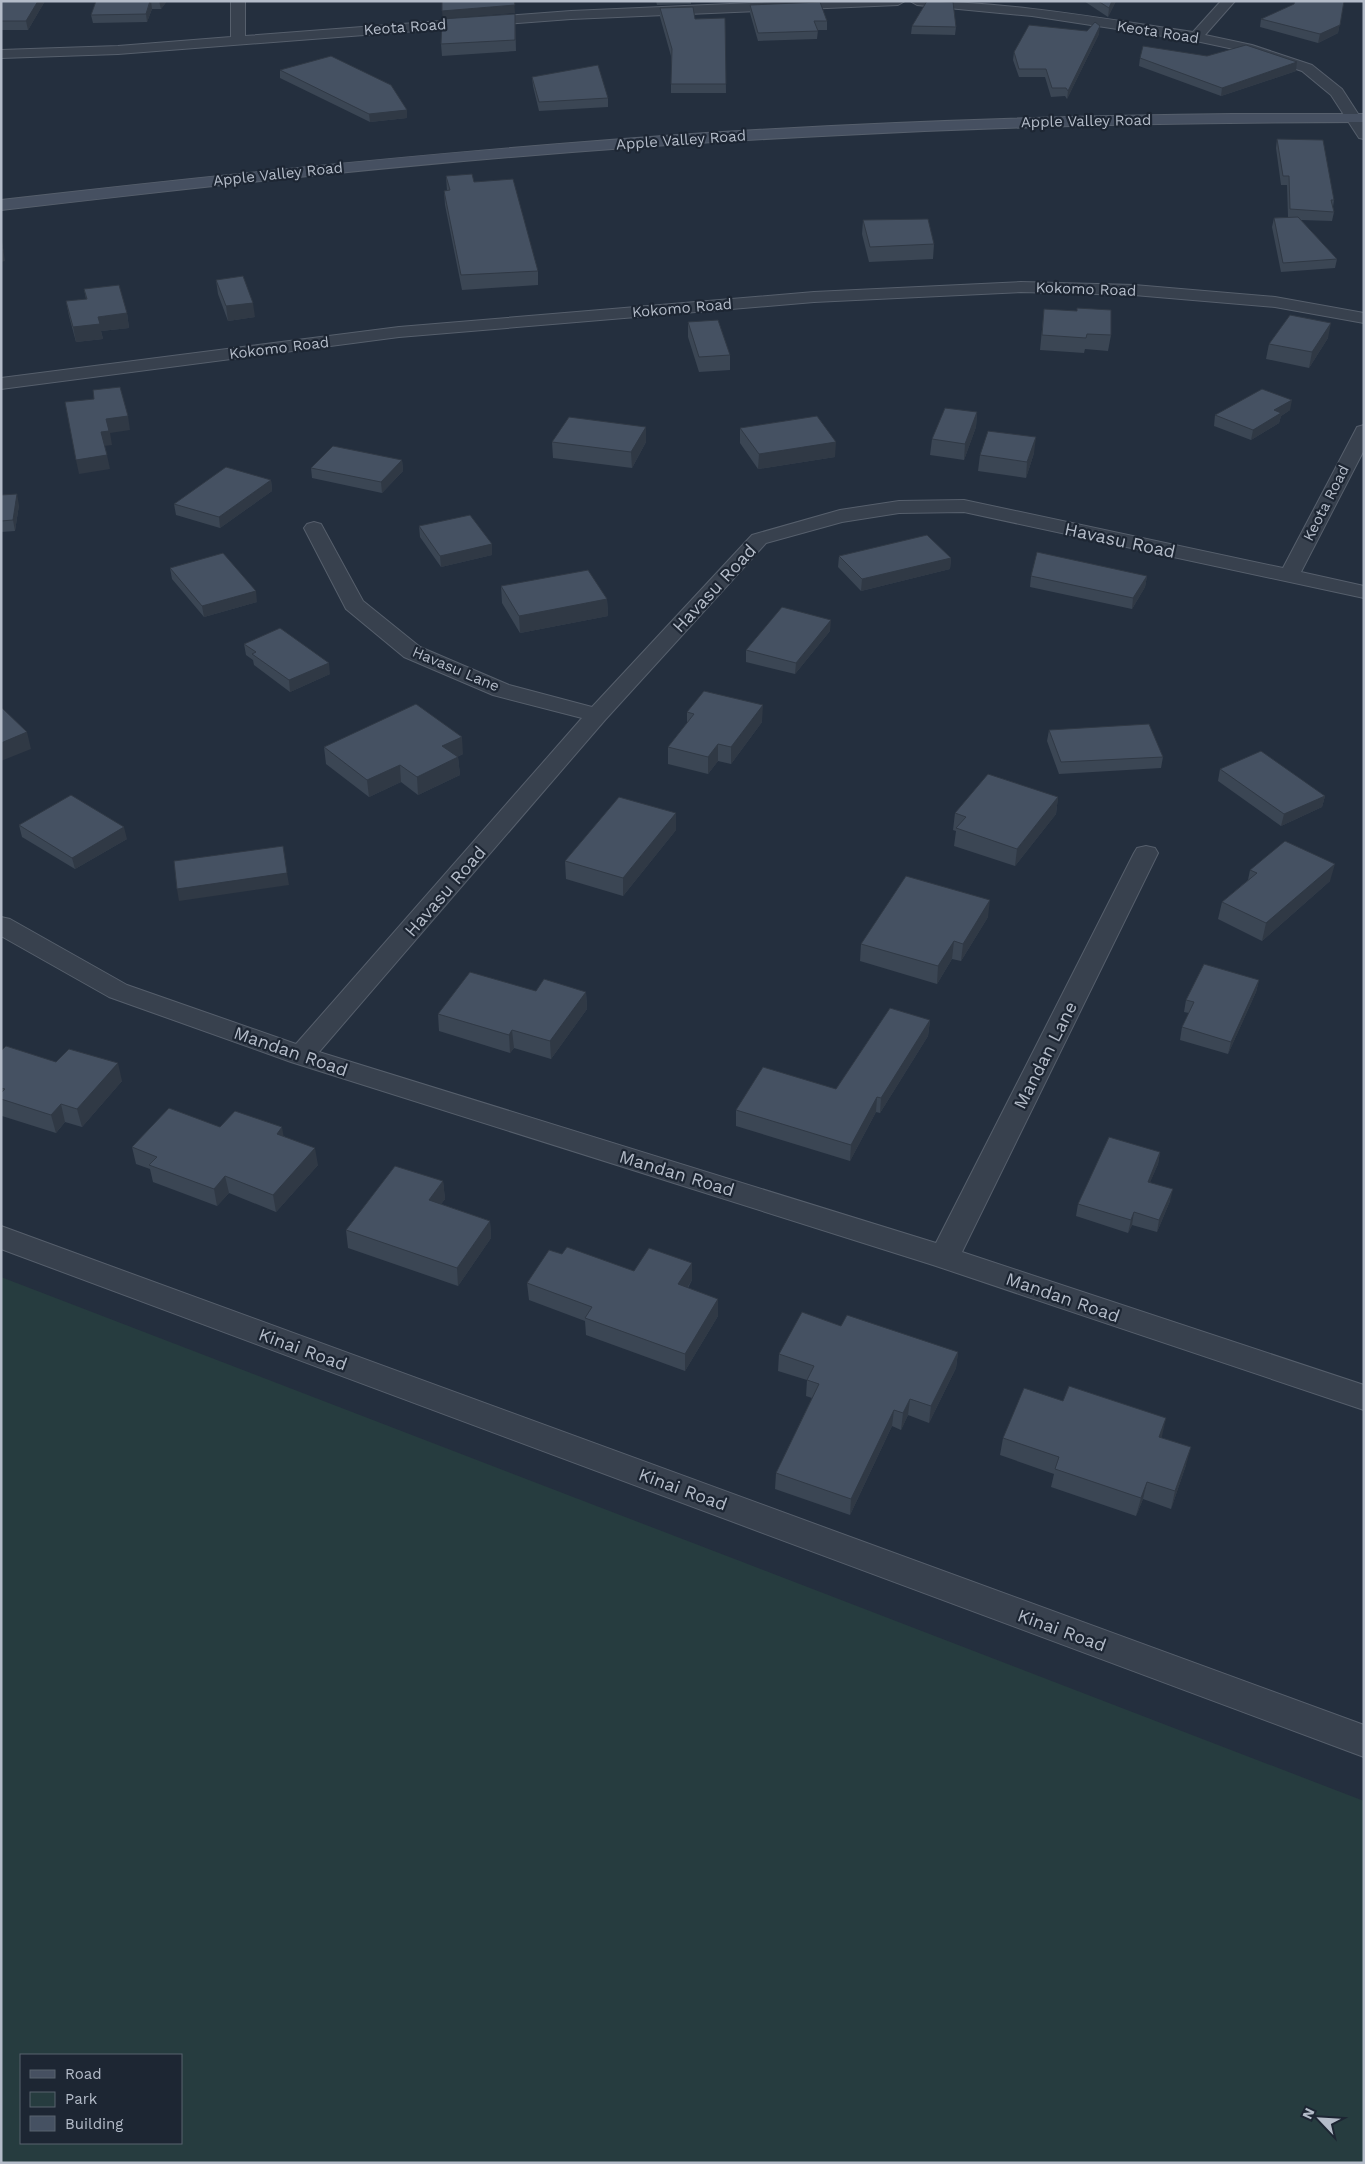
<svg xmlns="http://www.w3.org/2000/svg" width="1365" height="2164" font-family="'Work Sans',sans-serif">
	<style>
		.green { fill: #263c3f; fill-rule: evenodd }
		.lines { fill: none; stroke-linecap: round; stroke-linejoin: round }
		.street-casing { stroke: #565f6c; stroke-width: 2 }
		.secondary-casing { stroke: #565f6c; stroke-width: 2 }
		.street { fill: #38414e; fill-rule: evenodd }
		.secondary { fill: #465061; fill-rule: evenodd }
		.wall { fill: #3b4654 }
		.shaded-wall { fill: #303945 }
		.building { fill: #455162; stroke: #303945 }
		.labels { text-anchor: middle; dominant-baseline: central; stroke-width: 4.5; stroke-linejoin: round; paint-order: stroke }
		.far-street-label { font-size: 15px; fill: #b4bcc9; stroke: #1d2633 }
		.street-label { font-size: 18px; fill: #b4bcc9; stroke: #1d2633 }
	</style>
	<rect width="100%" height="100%" fill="#242f3e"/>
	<path class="green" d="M1,1277L1364,1801V2163H1ZM21,2055H181V2143H21Z"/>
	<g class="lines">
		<g class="street-casing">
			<path id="street" d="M231,1H245V36L571,11L798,1H905L898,5L571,19L118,54L1,58V50L118,46L231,37Z
				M910,1C1006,1 1099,18 1193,32L1221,1H1235L1205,35L1252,45L1312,65L1342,89L1364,123V139L1359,138L1331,95L1302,71L1243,51L1196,41L1032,16L917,5Z
				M1021,282L1134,285L1275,297L1364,313V323L1275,307L1134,295L1021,292L814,302L399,337L1,389V378L399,327L814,292Z
				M1364,425V450L1301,572L1364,586V598L964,512L899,513L842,522L766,543L605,720L319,1052L936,1243L1134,853L1137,848L1146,846L1155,848L1158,853L962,1252L1364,1385V1410L933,1265L291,1062L109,997L1,936V917L10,919L127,985L296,1044L582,718L493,695L404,657L346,609L304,528L307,524L314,522L321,524L363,601L420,647L509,685L592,707L752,535L840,510L899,501L964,500L1283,568L1355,431L1357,427Z
				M1,1226L1364,1725V1757L1,1249Z"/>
		</g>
		<g class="secondary-casing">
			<path id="secondary" d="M1233,114H1364V122C1190,122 1016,126 842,135C561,148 281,177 1,210V200C236,173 470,149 706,133C881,122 1057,116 1233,114Z"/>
		</g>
		<use href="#street" class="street"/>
		<use href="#secondary" class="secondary"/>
	</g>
	<path class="wall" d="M1,1H45L28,30H1Z
		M96,1H167L161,9H152L147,22L93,23L91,15Z
		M656,1H691V4L657,5Z
		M1084,1H1116L1108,17Z
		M1344,1L1338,33L1318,43L1260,27L1261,19Z
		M750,5L827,21V30H818L817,39L758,41L750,13Z
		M660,8L695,19L725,18L726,93H671V56L660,17Z
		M515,14L516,51L442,56L441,44Z
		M912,26L956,27L955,35L911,34Z
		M1099,34L1067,99L1065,96L1051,97L1045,77H1019L1013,60L1014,52Z
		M1140,58L1297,62L1296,71L1221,96L1139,66Z
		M280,70L407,118L370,122L280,78Z
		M532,77L608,98V107L539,111L533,86Z
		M1277,139L1334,200L1333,207L1334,212L1332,221L1301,220L1337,259L1335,268L1281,272L1272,227L1274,218L1288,217L1287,185H1281L1276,148Z
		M446,176L474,182L538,271V285L462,290L445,205L444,191H447Z
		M863,220L934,244L933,259L869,262L862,234Z
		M216,280L255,317L228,321L218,294Z
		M84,289L127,313L129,328L101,331L103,339L76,342L69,316L66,301L86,299Z
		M1044,309L1111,335L1108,351L1085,349L1084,353L1040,350Z
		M688,322L730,355V370L699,372L688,337Z
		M1328,338L1309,368L1266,359L1269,344Z
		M1290,410L1281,416L1279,423L1251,440L1214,426L1215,415Z
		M977,412L976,427L964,460L930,455L932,439Z
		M740,428L835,457L758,469L740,443Z
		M552,442H646L632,468L553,458Z
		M1034,453L1026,478L978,471L980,455Z
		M402,460L403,471L382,493L312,478L311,468Z
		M271,480L272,491L220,528L176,515L174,504Z
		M1,495L19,505L15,531L1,532Z
		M419,526L492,555L441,567L420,537Z
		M839,556L951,558L950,569L861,591L838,567Z
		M170,568L257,602L204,617L172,579Z
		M1031,576H1147L1145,587L1132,609L1030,587Z
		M501,586L607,599L608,616L520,633L502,603Z
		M830,631L795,674L746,662V650Z
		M244,644L330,674L290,692L254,665L253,660L246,655Z
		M687,712L762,722L731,764L718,761L708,774L668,764V747L687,723Z
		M1049,730L1163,757L1161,768L1059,774L1047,741Z
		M324,747L463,754L457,757H458L460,775L418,795L401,782L369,797L326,764Z
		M1220,769L1325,796L1322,807L1281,826L1218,781Z
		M1058,797L1056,814L1015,866L954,846L956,831L953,830L955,813Z
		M19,825L127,839L75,869L22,837Z
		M676,830L623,896L566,879L565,861Z
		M1250,870L1330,881L1262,941L1218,919L1222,902L1248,880Z
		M988,917L961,961L952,959L937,984L860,961L861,944Z
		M1259,980L1256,992L1228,1054L1180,1040L1182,1027L1189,1013L1184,1012L1186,1000Z
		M536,991L586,992L587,1009L551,1059L514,1048L510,1053L439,1031L438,1014Z
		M930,1020L928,1036L880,1113L876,1112L850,1161L736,1126V1110L836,1089Z
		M1,1051L56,1062L122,1081L82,1127L65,1122L56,1133L2,1116Z
		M220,1127L284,1136L318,1165L276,1212L229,1193L217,1206L153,1182L150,1169L136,1164L132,1147Z
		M1160,1152L1158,1164L1150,1182L1170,1201L1157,1232L1132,1225L1128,1233L1076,1216L1078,1204Z
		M443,1181L445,1199L441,1204L490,1221L491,1238L458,1286L348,1248L346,1230Z
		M562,1254L634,1271L692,1280L688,1288L718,1316L685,1371L586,1335L585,1321L529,1300L527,1283Z
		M841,1326L958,1352L956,1368L929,1423L908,1415L901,1430L892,1426L850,1515L775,1489L776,1473L812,1398L806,1396L807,1380L778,1371L779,1354Z
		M1161,1437L1186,1465L1171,1509L1143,1499L1136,1516L1051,1487L1054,1474L1000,1455L1003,1438Z"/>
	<path class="shaded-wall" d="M38,1H45L28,30L26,21Z
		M151,1L152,9L147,22L146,14Z
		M159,1H167L161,9Z
		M514,1L515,13L443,19L442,11Z
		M1112,1H1116L1108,17L1109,8Z
		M1344,1L1338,33L1318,43L1320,34Z
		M1100,26L1099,34L1067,99L1068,91Z
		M1297,62L1296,71L1221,96L1222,88Z
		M407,110V118L370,122L369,114Z
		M1,234L5,261L1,262Z
		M253,303L255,317L228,321L226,306Z
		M127,313L129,328L101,331L103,339L76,342L73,327L98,317Z
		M1331,323L1328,338L1309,368L1312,352Z
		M1292,400L1290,410L1281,416L1279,423L1251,440L1253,430L1274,410Z
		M977,412L976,427L964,460L965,444Z
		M128,416L130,430L110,433L112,445L104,446L101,432L106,419Z
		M646,427V442L632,468L631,452Z
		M1036,437L1034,453L1026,478L1027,462Z
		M836,442L835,457L758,469L759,454Z
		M107,455L110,469L79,474L76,460Z
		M402,460L403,471L382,493L381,482Z
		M271,480L272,491L220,528L219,517Z
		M17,494L19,505L15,531L13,520Z
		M492,544V555L441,567L440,556Z
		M951,558L950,569L861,591L862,579Z
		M1147,576L1145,587L1132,609L1133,598Z
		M256,591L257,602L204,617L202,606Z
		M607,599L608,616L520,633L519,616Z
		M831,620L830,631L795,674L796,663Z
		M329,663L330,674L290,692L289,680Z
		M763,705L762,722L731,764V747Z
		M27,732L31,749L1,761V743Z
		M462,737L463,754L444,763L442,746Z
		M718,744V761L708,774V757Z
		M458,757L460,775L418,795L417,777Z
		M400,765L401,782L369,797L367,780Z
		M1325,796L1322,807L1281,826L1284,814Z
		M1058,797L1056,814L1015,866L1017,849Z
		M676,813V830L623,896V878Z
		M124,827L127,839L75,869L72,858Z
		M1335,864L1330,881L1262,941L1266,923Z
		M287,873L289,885L179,901L177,889Z
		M990,900L988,917L961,961L963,944Z
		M954,941L952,959L937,984L938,966Z
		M1259,980L1256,992L1228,1054L1231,1042Z
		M586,992L587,1009L551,1059L550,1041Z
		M930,1020L928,1036L880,1113L881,1098Z
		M512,1030L514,1048L510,1053L509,1035Z
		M118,1063L122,1081L82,1127L77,1109Z
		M877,1097L876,1112L850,1161L851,1145Z
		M61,1104L65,1122L56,1133L51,1115Z
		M282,1127L285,1144L277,1134Z
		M315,1148L318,1165L276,1212L273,1195Z
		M1160,1152L1158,1164L1145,1194L1148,1182Z
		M225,1176L229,1193L217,1206L214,1189Z
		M443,1181L445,1199L431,1218L429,1200Z
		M1173,1189L1170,1201L1157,1232L1159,1220Z
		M1134,1212L1132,1225L1128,1233L1131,1220Z
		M490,1221L491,1238L458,1286L457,1268Z
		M692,1263V1280L678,1302V1284Z
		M718,1299V1316L685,1371V1354Z
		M958,1352L956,1368L929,1423L931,1406Z
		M910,1399L908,1415L901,1430L903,1413Z
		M894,1410L892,1426L850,1515L851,1499Z
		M1166,1418L1162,1436L1155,1454L1159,1437Z
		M1191,1447L1186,1465L1171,1509L1175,1491Z
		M1147,1482L1143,1499L1136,1516L1141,1498Z"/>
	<path class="building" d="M1,1H38L26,21H1Z
		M96,1H150L146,14L91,15Z
		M442,1H514L515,5L442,11Z
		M927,1L953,2L956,27L912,26Z
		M1098,1H1112L1109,8Z
		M1295,1H1344L1340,25L1320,34L1261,19L1294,4Z
		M820,2L827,21H814L818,31L758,33L750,5Z
		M693,7L695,19L725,18L726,84H671L672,49L660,8Z
		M515,14V40L441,44L442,19Z
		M1095,22L1100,26L1068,91L1066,88H1052L1046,69H1019L1014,52L1029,25L1087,31Z
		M1246,45L1297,62L1222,88L1140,58L1143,46L1207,56Z
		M331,56L391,85L407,110L369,114L280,70Z
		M598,65L608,98L539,102L532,77Z
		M1277,139L1323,140L1334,200H1331L1334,212L1290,209L1289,176H1283Z
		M472,174L474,182L513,179L538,271L461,275L444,191L450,190L446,176Z
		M1298,217L1337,259L1283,263L1274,218Z
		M928,219L934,244L870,247L863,220Z
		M1,239L3,251H1Z
		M243,276L253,303L226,306L216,280Z
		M119,285L127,313L98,317L100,324L73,327L66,301L87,299L84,289Z
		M1077,308L1111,310V335L1087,334L1086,338L1042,335L1044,309L1077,311Z
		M1290,315L1331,323L1312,352L1269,344Z
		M718,320L730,355L699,357L688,322Z
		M120,387L128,416L106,419L109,431L101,432L107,455L76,460L65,402L94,399L93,390Z
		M1262,389L1292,400L1274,410L1281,413L1253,430L1215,415Z
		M945,408L977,412L965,444L932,439Z
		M817,416L836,442L759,454L740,428Z
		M569,417L646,427L631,452L552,442Z
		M988,431L1036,437L1027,462L980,455Z
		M333,446L402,460L381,482L311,468Z
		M226,467L271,480L219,517L174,504Z
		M17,494L13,520L1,521V495Z
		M470,515L492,544L440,556L419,526Z
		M927,535L951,558L862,579L839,556Z
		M1037,552L1147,576L1133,598L1031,576Z
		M223,553L256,591L202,606L170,568Z
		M588,570L607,599L519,616L501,586Z
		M782,607L831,620L796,663L746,650Z
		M280,628L329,663L289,680L252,654L256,652L244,644Z
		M704,691L763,705L731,747L718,744L708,757L668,747L694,714L687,712Z
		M416,704L462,737L442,746L458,757L417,777L400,765L367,780L324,747Z
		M1,707L27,732L1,743Z
		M1149,724L1163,757L1061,762L1049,730Z
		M1261,751L1325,796L1284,814L1220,769Z
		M988,774L1058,797L1017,849L956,828L966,817L955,813Z
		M71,795L124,827L72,858L19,825Z
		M619,797L676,813L623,878L565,861Z
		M1285,841L1335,864L1266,923L1222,902L1257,873L1250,870Z
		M283,846L287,873L177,889L174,861Z
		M906,876L990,900L963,944L954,941L938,966L861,944Z
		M1204,964L1259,980L1231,1042L1182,1027L1194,1002L1186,1000Z
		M470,972L536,991L544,979L586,992L550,1041L512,1030L509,1035L438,1014Z
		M890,1008L930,1020L881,1098L877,1097L851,1145L736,1110L763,1067L836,1089Z
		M6,1046L56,1062L69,1049L118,1063L77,1109L61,1104L51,1115L1,1099V1093L5,1089L1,1088V1051Z
		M169,1108L220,1127L235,1111L282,1127L277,1134L315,1148L273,1195L225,1176L214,1189L149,1165L157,1157L132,1147Z
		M1109,1137L1160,1152L1148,1182L1173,1189L1159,1220L1134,1212L1131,1220L1078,1204Z
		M395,1166L443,1181L429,1200L490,1221L457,1268L346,1230Z
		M567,1247L634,1271L649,1248L692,1263L678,1284L718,1299L685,1354L585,1318L592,1307L527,1283L549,1250L562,1254Z
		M802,1312L841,1326L847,1315L958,1352L931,1406L910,1399L903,1413L894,1410L851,1499L776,1473L819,1384L807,1380L814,1366L779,1354Z
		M1069,1386L1166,1418L1159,1437L1191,1447L1175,1491L1147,1482L1141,1498L1055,1469L1059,1457L1003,1438L1024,1388L1063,1401Z"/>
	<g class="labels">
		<g class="far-street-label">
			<text transform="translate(405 27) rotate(-4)">Keota Road</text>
			<text transform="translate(1158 32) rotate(9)">Keota Road</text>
			<text transform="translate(1086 121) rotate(-1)">Apple Valley Road</text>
			<text transform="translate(681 140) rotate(-4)">Apple Valley Road</text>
			<text transform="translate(278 174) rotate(-6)">Apple Valley Road</text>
			<text transform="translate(1086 289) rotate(2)">Kokomo Road</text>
			<text transform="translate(682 308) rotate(-5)">Kokomo Road</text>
			<text transform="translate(279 348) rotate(-7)">Kokomo Road</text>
			<text transform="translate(1326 503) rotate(-63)">Keota Road</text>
			<text transform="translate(456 669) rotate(23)">Havasu Lane</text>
		</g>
		<g class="street-label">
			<text transform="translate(1120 540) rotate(12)">Havasu Road</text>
			<text transform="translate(714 588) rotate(-47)">Havasu Road</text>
			<text transform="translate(445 891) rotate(-49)">Havasu Road</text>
			<text transform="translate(291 1051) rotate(19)">Mandan Road</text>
			<text transform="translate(1045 1055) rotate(-63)">Mandan Lane</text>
			<text transform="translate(677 1173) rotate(17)">Mandan Road</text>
			<text transform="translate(1063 1297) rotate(19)">Mandan Road</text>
			<text transform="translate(303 1349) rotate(20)">Kinai Road</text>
			<text transform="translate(683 1489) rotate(20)">Kinai Road</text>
			<text transform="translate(1062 1630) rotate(20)">Kinai Road</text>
		</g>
	</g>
	<rect width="1365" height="2164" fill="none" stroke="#b4bcc9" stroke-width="5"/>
	<rect x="20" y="2054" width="162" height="90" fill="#1d2633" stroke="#59626f"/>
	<rect x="30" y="2070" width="25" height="8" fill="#465061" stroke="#59626f"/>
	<text x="65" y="2079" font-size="15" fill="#b4bcc9">Road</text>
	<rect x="30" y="2092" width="25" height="15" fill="#263c3f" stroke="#59626f"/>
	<text x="65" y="2104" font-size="15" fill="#b4bcc9">Park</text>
	<rect x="30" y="2116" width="25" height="15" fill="#455162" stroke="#59626f"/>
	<text x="65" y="2129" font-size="15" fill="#b4bcc9">Building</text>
	<g transform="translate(1320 2119) rotate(295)" stroke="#1d2633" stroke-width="4" paint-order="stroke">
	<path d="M0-4L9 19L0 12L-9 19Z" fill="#b4bcc9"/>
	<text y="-8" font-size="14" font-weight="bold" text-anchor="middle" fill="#b4bcc9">N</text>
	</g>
</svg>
